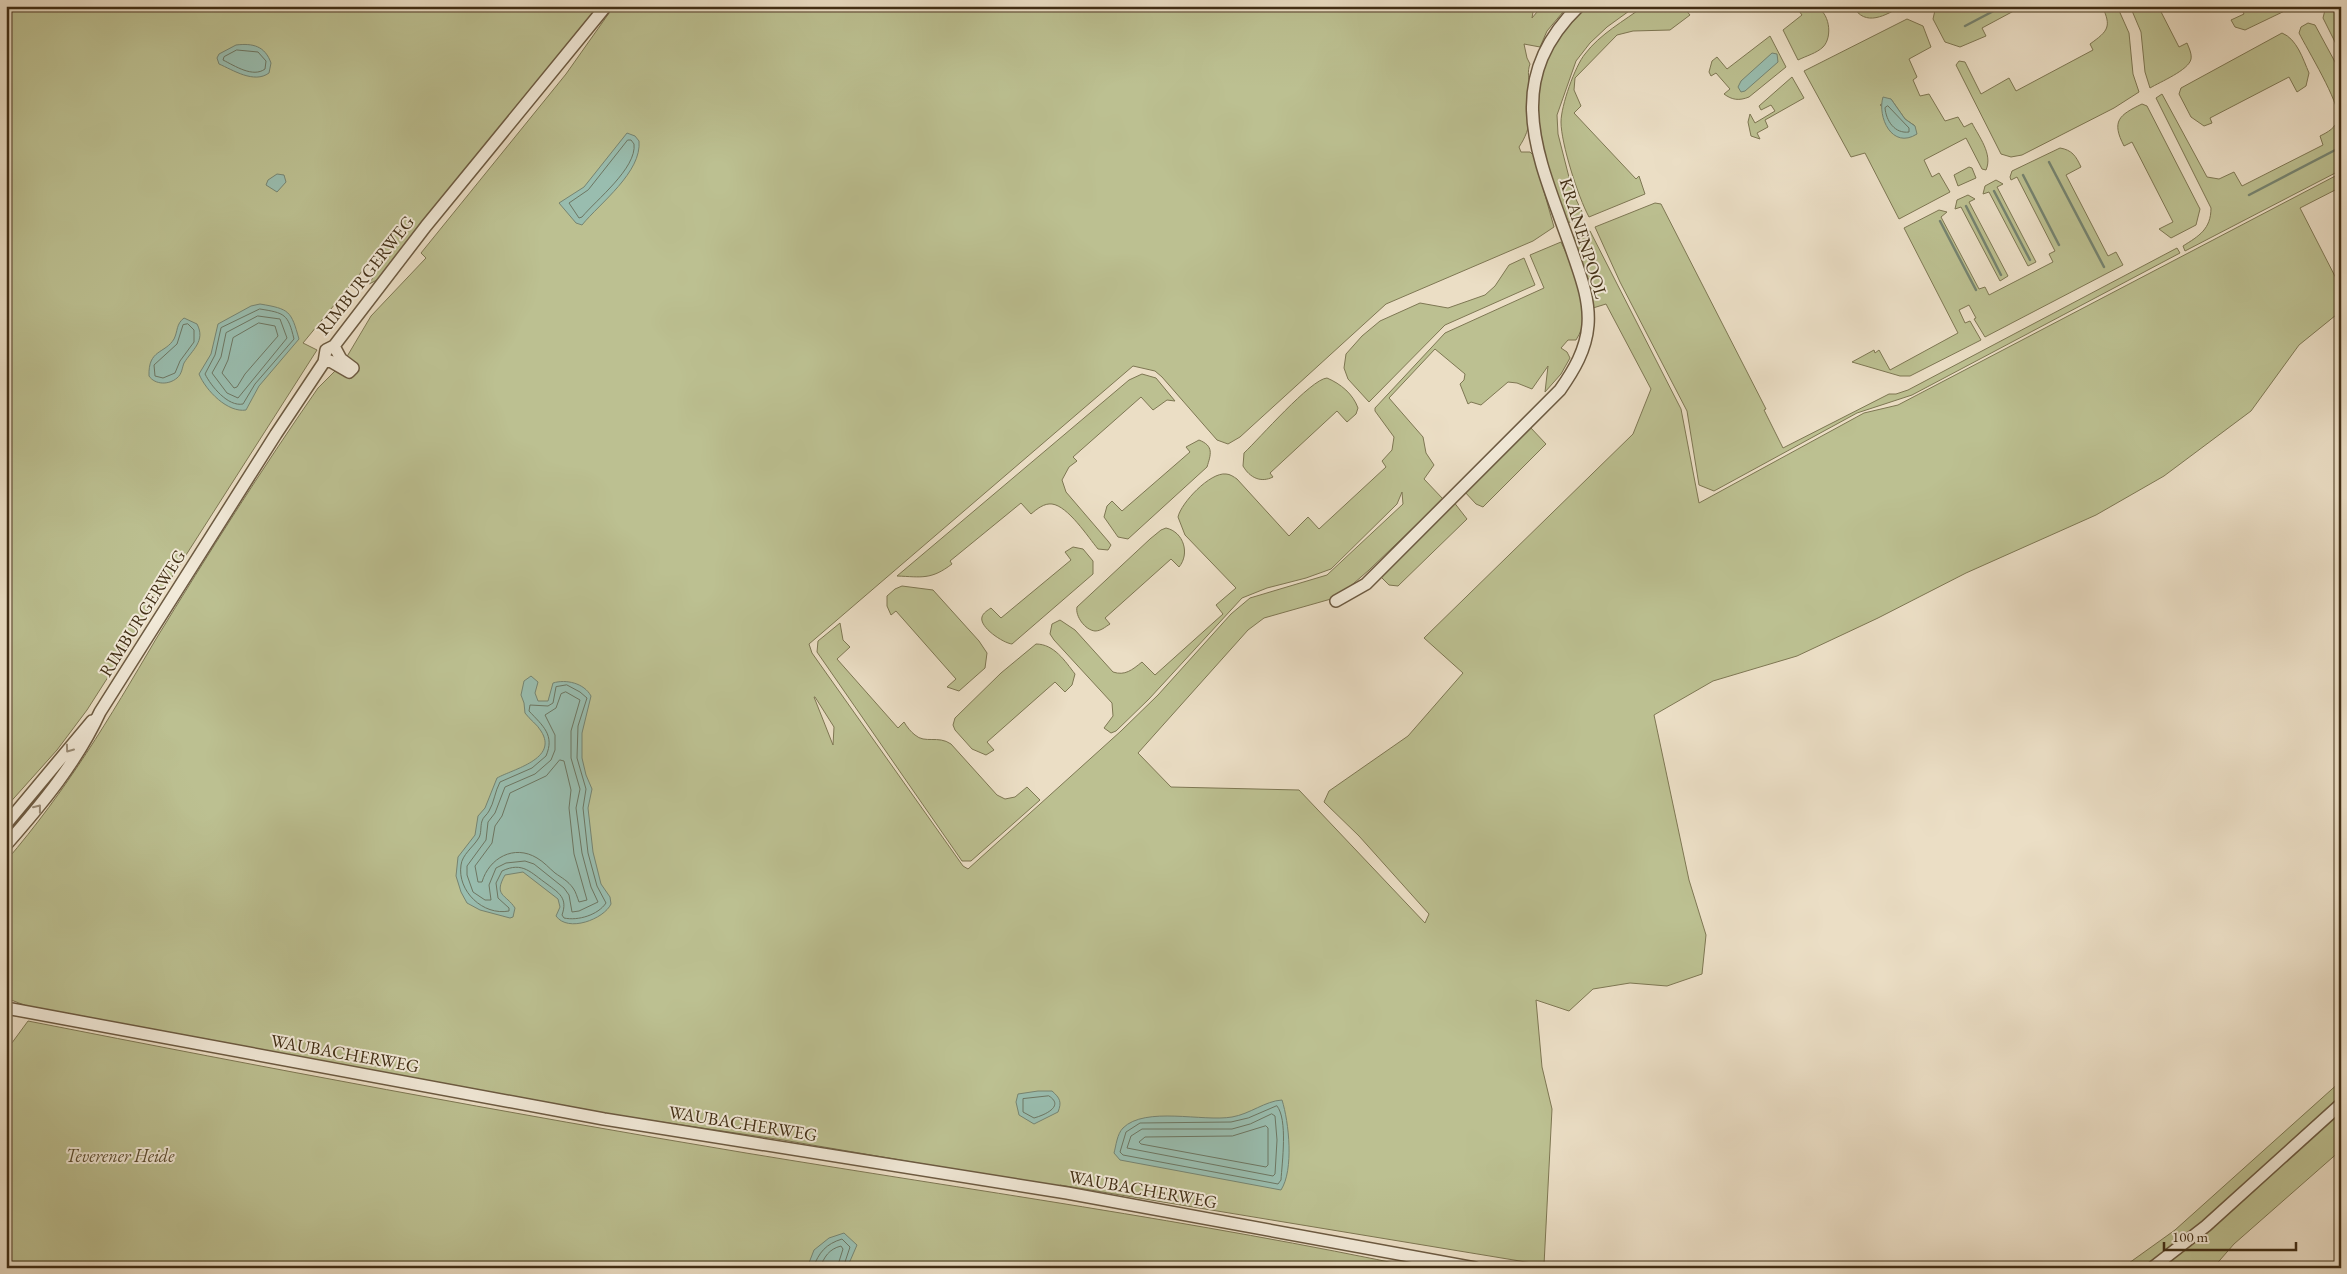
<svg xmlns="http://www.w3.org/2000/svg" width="2347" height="1274" font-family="'EB Garamond',serif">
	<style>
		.green { fill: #bcc091; stroke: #7e7753; fill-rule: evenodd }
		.water { fill: #99bdaf; stroke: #768471 }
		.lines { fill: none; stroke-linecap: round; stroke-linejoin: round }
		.shore { stroke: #6d7662; stroke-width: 1 }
		.stream { stroke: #768471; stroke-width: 2.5 }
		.minor-casing { stroke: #6c5a41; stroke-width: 14 }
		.minor { stroke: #f2ead9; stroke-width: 11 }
		.oneway { stroke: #9a8c77 }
		.labels { text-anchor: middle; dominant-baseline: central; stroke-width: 4; stroke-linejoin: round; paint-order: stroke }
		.street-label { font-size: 18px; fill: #412e15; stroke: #f2ead9 }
		.park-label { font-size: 18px; font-style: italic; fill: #5a4b2e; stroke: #f2ead9 }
	</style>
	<rect width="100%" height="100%" fill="#ebdec5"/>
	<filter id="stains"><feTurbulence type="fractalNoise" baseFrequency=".004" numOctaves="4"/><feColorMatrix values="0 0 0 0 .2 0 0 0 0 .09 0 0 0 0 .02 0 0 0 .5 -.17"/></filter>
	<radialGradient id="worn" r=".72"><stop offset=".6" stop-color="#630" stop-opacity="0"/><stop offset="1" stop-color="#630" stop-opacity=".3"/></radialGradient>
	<path class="green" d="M6,6H602L377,280L369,284L375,274L372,271L381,256L377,253L303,343L317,350L87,710L57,750L6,807Z
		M614,6H1534L1532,18L1542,6H1568L1547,31L1540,47L1524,44L1527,58L1530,64C1527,72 1529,78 1530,87C1532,109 1532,128 1519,147L1521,152H1530L1534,156L1554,227L1533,241L1386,304L1240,437L1228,444L1217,440L1162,377L1155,371L1133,366L809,644L812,653L963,866L968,869L1121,731L1158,695L1231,614L1250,598L1327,575L1403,504L1402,492L1397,504L1331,569L1306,578L1267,588L1242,598L1149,699L1116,731L1111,733L1104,728L1113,716L1112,703L1054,640L1050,634L1052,624L1060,620L1075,630L1113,672C1125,676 1132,670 1142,662L1155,675L1223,614L1216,605L1236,588L1185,535L1178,517C1181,503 1210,472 1226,474C1230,474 1234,477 1237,479L1289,536L1308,517L1319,529L1386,467L1382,461L1392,450L1394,437L1375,411V408L1445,333L1544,288L1530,255L1561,242C1574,270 1595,312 1576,340H1568L1561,348L1567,352L1570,358L1561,374L1545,392L1548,366L1532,389L1517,383L1508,382L1481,405L1471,402L1468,404L1460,384L1464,380L1465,374L1435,349L1389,398L1423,437L1426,453L1434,465L1424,479L1443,499L1369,570L1338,597L1264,618L1248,630L1138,753L1171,787L1299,790L1425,923L1429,914L1359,836L1324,802L1329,791L1408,736L1463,673L1424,638L1633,434L1651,389L1606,304L1593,308L1590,284L1572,238L1590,231L1681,409L1699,503L1864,413L1898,405L2341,173V187L2300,208L2341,288V311L2299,345L2251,411L2164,476L2096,515L1966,573L1878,618L1797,656L1713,681L1654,715L1689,880L1706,935L1702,974L1667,986L1630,983L1593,989L1569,1011L1536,1000L1542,1067L1552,1109L1544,1265L1060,1185L1058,1187L1023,1181L783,1140L621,1116L32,1008L6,998V861C67,790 109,719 156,639C208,554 261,470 318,388L337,369L339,370L371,316L426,258L421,253L566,74ZM815,697L834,727L833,745L814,697Z
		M1587,6H1636L1607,27L1590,43L1576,61L1557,115L1558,134L1573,193L1584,216L1583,219L1566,223C1559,206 1554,187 1549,169C1530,102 1532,54 1587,6Z
		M1644,6H1687L1685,9L1690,15L1670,30L1633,31L1617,35L1575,78L1574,90L1581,106L1574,113L1636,179L1639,176L1645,194L1589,217C1578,197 1561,143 1561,122C1561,106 1575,66 1585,54C1600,34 1624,21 1644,6Z
		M1798,6C1803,6 1810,5 1814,6C1830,11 1833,37 1823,47C1817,53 1806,56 1798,60L1783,30L1802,15L1796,7Z
		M1853,6H1902C1886,15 1865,28 1853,6Z
		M1936,6H2023L1982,28L1986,36L1960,47L1945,42L1933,19Z
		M2102,6H2117L2129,33L2133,74L2139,92L2114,108L2022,155L2011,157L2001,154L1956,65L1959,61L1965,62L1981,94L2009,78L2016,91L2093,50L2090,44C2108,31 2112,27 2102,6Z
		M2130,6H2158L2179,47L2187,43C2189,48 2192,54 2191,59C2189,70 2160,82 2150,88L2145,72L2141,32Z
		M2240,6H2295L2245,30L2235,27L2231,20L2244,14Z
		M2331,6H2341V48L2337,46L2323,18L2325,10Z
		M1907,19L1923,26L1931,47L1909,59L1917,77L1913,80L1920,96L1929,94L1945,121L1958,117L1964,127L1972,123C1979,137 1993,154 1986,170L1982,169L1966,138L1924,160L1932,177L1939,173L1950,192L1899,219L1865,153L1851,157L1804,71ZM1891,99L1905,119L1915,126L1880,105Z
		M2308,23L2315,25L2341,73V170L2185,251L2183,246C2199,236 2211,229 2211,208L2156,98L2162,94L2207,177L2219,179L2234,172L2242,186L2323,145L2320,136C2328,132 2336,128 2338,118C2340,103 2307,49 2299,33L2301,27Z
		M2282,33C2297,39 2303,59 2309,73L2306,86L2297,92L2289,77L2210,118L2212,123L2204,126L2191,117L2179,94L2181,88Z
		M1770,36L1786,67L1749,97C1739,101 1732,100 1724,94L1730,89L1716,73L1711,76L1709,72L1712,61L1717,57L1727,69Z
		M1792,77L1804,98L1765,120L1768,127L1757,133L1760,139L1751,136L1748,122L1750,114L1755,123L1775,111L1771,105L1761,110L1759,106Z
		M2142,104L2147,106L2200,209L2196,225L2171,238L2159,229L2173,222L2132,142L2124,146C2111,121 2119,115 2142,104Z
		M2060,148C2072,150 2076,156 2081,167L2066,175L2108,256L2116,252L2123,265L1985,337L1974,319L1976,318L1969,305L1959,310L1965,323L1970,321L1981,340L1910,376H1900L1852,362L1874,350L1875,353L1879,350L1890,370L1958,333L1904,228L1939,210L1947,212L1941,217L1979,289L1985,287L1989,295L2053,262L2049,254L2055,251L2017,177L2011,180L2010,177L2012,171Z
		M1969,167L1972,168L1976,178L1958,186L1954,175Z
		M1996,180L2003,184L1997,187L2036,262L2028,266L1989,192L1983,194L1985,186Z
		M1968,195L1975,199L1969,202L2008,276L2000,281L1961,207L1955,209L1957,200Z
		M1655,203L1661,204L1766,409L1764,410L1783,448L1889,394H1896L1908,390L2177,248L2180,253L1912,395L1857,413L1714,491L1699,485L1687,411L1620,282L1595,227Z
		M1524,258L1535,285L1445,325L1369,402L1348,379L1344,368L1346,354L1362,336L1380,321L1420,303L1448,308L1485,295L1495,286L1509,265Z
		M1142,374L1156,378L1175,401L1167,400L1153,410L1141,397L1073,457L1077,461L1069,467L1062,480L1066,492L1108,541L1111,545L1108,550L1098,549C1088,537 1068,506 1052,504C1044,503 1037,509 1031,514L1021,503L950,561L952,564C931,580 922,577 897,576L1129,380Z
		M1327,378C1341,384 1353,394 1358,408L1356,414L1347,422L1337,411L1270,473L1273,477C1261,483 1250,478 1243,466L1244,453C1259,439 1311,379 1327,378Z
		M1530,427L1546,444L1483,507L1476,504L1464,491Z
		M1199,440C1214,446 1211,454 1207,467L1128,539L1118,537L1104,517L1107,506L1112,501L1122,511L1190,452L1186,447Z
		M1453,501L1467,519L1398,586L1389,585L1379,575Z
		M1166,528C1184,532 1190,554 1179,567L1171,559L1105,618L1110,624C1105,627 1101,631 1095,631C1085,630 1075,616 1077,607L1150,539L1161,530Z
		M1073,547L1083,549L1093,561V574L1012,644C1003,643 979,627 982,617C983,613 988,610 991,608L1001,618L1071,560L1065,552Z
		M902,586L933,590L979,641L987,653L985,668L959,691L947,687L956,679L896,611L891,615L887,606V596L895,589Z
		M840,623L843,640L850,647L837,659L898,728L904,722C907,727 911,732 915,735C925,744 938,735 951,744L997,795L1005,799L1015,797L1027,787L1040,800L971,861H962L817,652L818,641Z
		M1036,644C1054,644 1065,661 1075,674L1072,685L1065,692L1055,682L987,742L994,750L986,755L972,749L955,730L953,725L955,718L1001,673Z
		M71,752L70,759L6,840V834Z
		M28,1021C267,1068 506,1113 746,1153C970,1190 1195,1221 1418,1268H6V1051Z
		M2341,1081V1097L2229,1199L2155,1261L2145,1268H2122L2175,1230Z
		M2341,1111V1150L2234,1244L2213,1268H2163Z"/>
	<path class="water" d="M236,45C253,43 265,46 271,63L269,73C254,84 233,70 219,64L217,58L219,54Z
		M1772,53L1777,54L1778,62L1745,91L1741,92L1738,87L1741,81Z
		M1883,97L1891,99L1905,119L1915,126L1917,134C1892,150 1877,117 1883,97Z
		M627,133L635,136L639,141C642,172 600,203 582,225L576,223L559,203L584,187Z
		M277,174L284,175L286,182L277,192L266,185L268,180Z
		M260,304C290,309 291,311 299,339L259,386L246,410C228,413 206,391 199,374L211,354L218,324L251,306Z
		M184,318L197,324C206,341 192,350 184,363C182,368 182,374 177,378C169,385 155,385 149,376C148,349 165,354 174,339C178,331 176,324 184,318Z
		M531,676L538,682L535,693L538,701H548L553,683C566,679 584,683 591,696L582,733V758L586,775L592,789L588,808L593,852L601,884L610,897L611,904C604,919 568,933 556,916L560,907L558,899L523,872L505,875C493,896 506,894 515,908L513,917L510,918L480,910L467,903L461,892L456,876L458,857L475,835L478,816L485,808L497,778C513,769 559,759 541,731C537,724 530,720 525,713L524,703L521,695L524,681Z
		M1038,1091H1052C1060,1098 1062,1102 1058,1112L1034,1124L1019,1115L1016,1102L1018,1094Z
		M1282,1100C1289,1122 1294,1170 1281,1190L1120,1160L1114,1153C1116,1146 1117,1134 1123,1128C1145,1106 1203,1122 1232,1117C1250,1114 1265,1101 1282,1100Z
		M844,1233L857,1245L847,1268H807L814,1250L829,1238Z"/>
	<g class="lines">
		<path class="shore" d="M237,50L258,52L266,61L265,69C253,78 235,66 223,60L224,57Z
			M1888,106L1909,128V132C1895,134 1886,121 1885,108Z
			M628,140H631L634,144C637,168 596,200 582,217L579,218L569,203L588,190Z
			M260,309C285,313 288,314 294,339L255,384L243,404C228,407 211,386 205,374L215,355L221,328Z
			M258,316L280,319L287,338L238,398L227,393L212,373L221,357L226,333Z
			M259,323L275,326L278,336L245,374L237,387L234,388L222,373L228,360L233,338Z
			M188,324L194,330V342L180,361L175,373L163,378L155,376L154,365L177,344L183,325Z
			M567,685L580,692L587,698L578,726L577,758L586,789L583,808L588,853L597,886L606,903C598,915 578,921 564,918L562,915C568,898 559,893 547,884C531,873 523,861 502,871L496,883L498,898L509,908V911C483,916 457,891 461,865C462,855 473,847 478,839C482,834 480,827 482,821C483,817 487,815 489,811C494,803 495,791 500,782L532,768L546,756C555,735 543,726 529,711L530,705L548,706L553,703L556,687Z
			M566,692L580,700L571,731V758L580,789L576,808L582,853L591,887L598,902L579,911L572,912L569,895L564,888L534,864L525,861L506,863L496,868L489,885L491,900H485L473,892L467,875V866L486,840L488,822L495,813L505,787L535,774L551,760L555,750V735L545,715L556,708L561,694Z
			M560,760L564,761L571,790L569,808L574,854L587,900L579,902C577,897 576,892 573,888C568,881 562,878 555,873C549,868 544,862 537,858C514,844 489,858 482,882H478L475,866L492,843L495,826L502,816L510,793L546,776Z
			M1049,1096C1065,1106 1045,1115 1034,1118L1023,1112V1099Z
			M1277,1106C1288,1119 1282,1163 1281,1180L1278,1184L1123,1155L1120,1152L1126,1132L1140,1123L1231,1122L1248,1118Z
			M1272,1114L1275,1116L1277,1140L1275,1174L1273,1176L1127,1148L1131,1136L1142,1129H1232L1250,1124Z
			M1266,1126L1268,1128V1165L1266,1167L1141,1144L1139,1142L1145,1137L1232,1136Z
			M813,1268C819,1252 826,1244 842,1239L850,1247L843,1268
			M820,1268C824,1257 829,1249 841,1246L843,1249L837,1268"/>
		<path class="stream" d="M1965,26L2003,6
			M2049,162L2104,267
			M2023,175L2059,245
			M1994,191L2030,260
			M2249,195L2341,147
			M1966,206L2001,275
			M1940,221L1976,290"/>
		<g class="minor-casing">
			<path id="minor" d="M324,362L330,361L349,372L353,368L341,359L334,346
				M1336,601L1366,584L1560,390C1574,370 1586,350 1588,325C1590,299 1580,275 1572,251C1541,162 1498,84 1579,6
				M6,824L92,721
				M6,845C42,804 77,762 100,712L276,434L324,362L326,350L334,346L426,226L606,6
				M6,1008L604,1119L1067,1193L1475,1268
				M2152,1268L2206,1226L2341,1104"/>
		</g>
		<use href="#minor" class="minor"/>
	</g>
	<defs><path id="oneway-chevron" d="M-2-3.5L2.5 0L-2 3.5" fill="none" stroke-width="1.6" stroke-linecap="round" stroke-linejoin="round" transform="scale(1.25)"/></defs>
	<g class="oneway">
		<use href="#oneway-chevron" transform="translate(69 749) rotate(126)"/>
		<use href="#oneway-chevron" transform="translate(38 808) rotate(-52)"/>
	</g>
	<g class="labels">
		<g class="street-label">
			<text transform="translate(1584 238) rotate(73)">KRANENPOOL</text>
			<text transform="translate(365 275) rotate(-52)">RIMBURGERWEG</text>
			<text transform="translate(142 613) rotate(-58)">RIMBURGERWEG</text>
			<text transform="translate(345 1053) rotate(10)">WAUBACHERWEG</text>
			<text transform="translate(743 1123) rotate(9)">WAUBACHERWEG</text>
			<text transform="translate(1143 1189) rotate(10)">WAUBACHERWEG</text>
		</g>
		<g class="park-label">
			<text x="120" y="1155">Teverener Heide</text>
		</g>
	</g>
	<rect width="2347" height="1274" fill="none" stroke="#ebdec5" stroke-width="25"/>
	<rect x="8" y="8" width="2332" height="1259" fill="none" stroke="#412e15" stroke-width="2.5"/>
	<rect x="12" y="12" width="2322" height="1249" fill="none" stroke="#412e15"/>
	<path d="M2164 1242v8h132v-8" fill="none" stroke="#412e15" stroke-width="2.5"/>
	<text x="2172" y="1242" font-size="15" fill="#412e15" stroke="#f2ead9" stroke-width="4" paint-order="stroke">100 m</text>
	<rect width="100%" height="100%" filter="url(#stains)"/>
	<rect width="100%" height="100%" fill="url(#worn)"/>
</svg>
